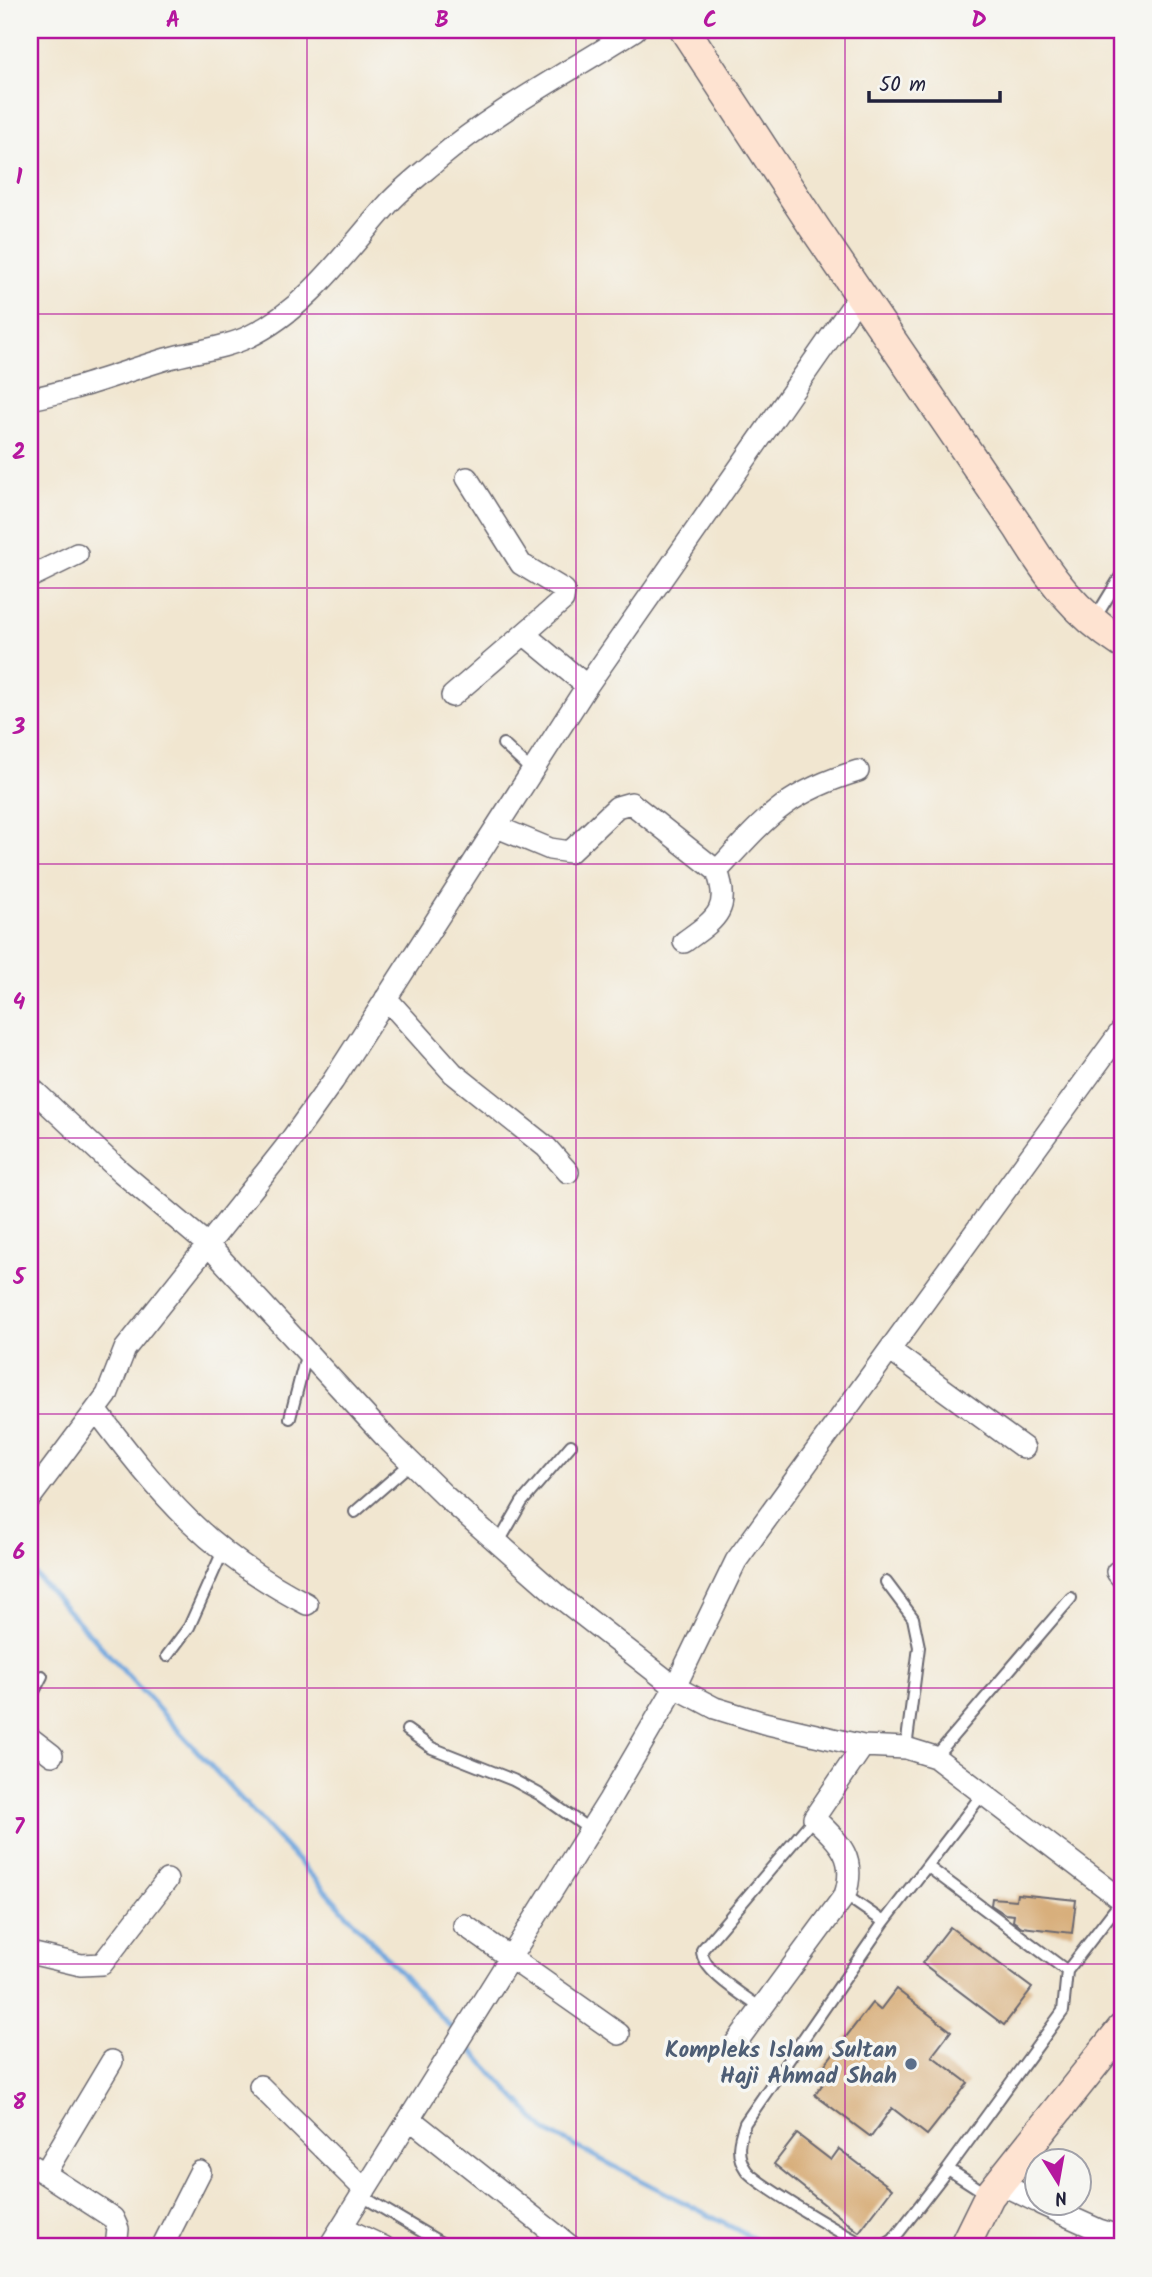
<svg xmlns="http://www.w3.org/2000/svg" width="1152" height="2277" font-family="Kalam,sans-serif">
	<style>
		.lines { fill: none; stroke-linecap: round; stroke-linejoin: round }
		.stream { stroke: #6fa6dd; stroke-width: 5 }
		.building { fill: #d8af7c }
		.lane-casing { stroke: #6a676f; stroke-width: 14 }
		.street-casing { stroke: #6a676f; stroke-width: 24 }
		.secondary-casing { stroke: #6a676f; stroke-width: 33 }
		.lane { stroke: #fff; stroke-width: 10 }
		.street { stroke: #fff; stroke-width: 21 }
		.secondary { stroke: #fee3d1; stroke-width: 30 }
		.grid { fill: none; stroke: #b5179e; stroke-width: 2; stroke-opacity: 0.55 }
		.service-dot { fill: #5c6f8a; stroke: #f6f6f2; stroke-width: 2.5 }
		.labels { text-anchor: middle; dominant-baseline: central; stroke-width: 7; stroke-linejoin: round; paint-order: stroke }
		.service-label { font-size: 23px; font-weight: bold; fill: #4e5e75; stroke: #f6f6f2; text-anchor: end }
		.neatline { fill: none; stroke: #b5179e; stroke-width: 2.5 }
		.grid-label { font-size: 23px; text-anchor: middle; font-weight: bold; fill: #b5179e }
	</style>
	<rect width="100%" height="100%" fill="#f6f6f2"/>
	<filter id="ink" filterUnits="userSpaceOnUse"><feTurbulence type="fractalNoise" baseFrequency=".0143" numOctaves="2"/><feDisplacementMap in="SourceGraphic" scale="14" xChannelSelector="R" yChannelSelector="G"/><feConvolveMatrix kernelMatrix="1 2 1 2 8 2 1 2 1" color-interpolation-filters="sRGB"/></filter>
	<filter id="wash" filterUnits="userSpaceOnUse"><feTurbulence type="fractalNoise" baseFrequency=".00686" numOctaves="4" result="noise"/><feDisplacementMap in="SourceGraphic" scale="28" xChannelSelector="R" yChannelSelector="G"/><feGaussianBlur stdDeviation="1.57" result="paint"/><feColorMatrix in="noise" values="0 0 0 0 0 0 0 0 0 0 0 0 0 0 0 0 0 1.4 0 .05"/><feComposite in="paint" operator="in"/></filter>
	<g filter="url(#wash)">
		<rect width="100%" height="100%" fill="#f1e6d0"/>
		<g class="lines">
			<path class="stream" d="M30,1569L457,2034
				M463,2041L546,2131L770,2247"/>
		</g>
		<g id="blocks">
			<path class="building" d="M1017,1894L1076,1900L1072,1933L1022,1927L1013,1921L1014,1915L1005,1914L991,1905L992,1898L1016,1900Z
				M950,1927L1032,1988L1004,2025L922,1963Z
				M896,1989L951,2031L932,2056L968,2083L927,2135L892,2108L871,2137L815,2095L827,2078L819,2072L872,2003L880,2010Z
				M797,2134L831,2160L839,2149L892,2189L859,2232L774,2164Z"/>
		</g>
	</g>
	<g filter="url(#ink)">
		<use href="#blocks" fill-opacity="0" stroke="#6a676f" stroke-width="2"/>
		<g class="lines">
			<g class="lane-casing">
				<path id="lane" d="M1094,620L1122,574
					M503,744L534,773
					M290,1418L307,1352
					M355,1512L411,1463
					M499,1542L522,1502L571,1445
					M886,1582L913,1618L919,1647L906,1748
					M167,1656L189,1627L223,1551
					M30,1699L42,1676
					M407,1730L432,1748L513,1780L539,1794L589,1829
					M935,1757L1071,1598
					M927,1866L984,1792
					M845,1895L884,1922
					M762,2009C746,1997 701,1971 702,1950L814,1818
					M948,2169L1063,2011L1067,1971L1122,1900
					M362,2196L448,2247
					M871,2247C853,2242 755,2183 746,2170C735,2154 739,2140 745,2123L884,1922L927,1866L1067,1971
					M882,2247L893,2240L948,2169L987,2194"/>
			</g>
			<g class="street-casing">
				<path id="street" d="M30,399C77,390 120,373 166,359C193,351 223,349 248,337C307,309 347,250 389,203C403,188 421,174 436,161C496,110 569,72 635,30
					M467,478L521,564L564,590L563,600L524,634
					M30,577L77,554
					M452,696L524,634L587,686
					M497,827L550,849L570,852L617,807L631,803L717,871C767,817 785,793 858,771
					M684,942C714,920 732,911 717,871
					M386,998L453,1073L546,1147L568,1172
					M30,1087L120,1171L209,1246L387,1439L446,1497L557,1595L675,1687L715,1708L764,1723L863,1746L906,1748L935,1757L1122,1900
					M891,1351L1024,1448
					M96,1410C161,1496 209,1554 307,1604
					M30,1498L107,1395L125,1349L285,1148L333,1081L587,686L860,295
					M1117,1572L1122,1578
					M30,1738L52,1755
					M464,1925L619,2034
					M30,1953L81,1965L102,1964L167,1880
					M735,2044L845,1895C857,1858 840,1843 814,1818L863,1746
					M260,2086L365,2190
					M410,2119L571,2247
					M30,2164L113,2218L118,2229L116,2247
					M45,2173L112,2061
					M999,2183L1036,2201
					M1041,2204L1099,2230L1122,2237
					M342,2227L384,2247
					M162,2247L200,2172
					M329,2247L609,1800L675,1687L736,1561L1122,1030"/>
			</g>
			<g class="secondary-casing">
				<path id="secondary" d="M685,30L814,227L1019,528C1048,576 1074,612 1122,643
					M964,2247L989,2196L1122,2029"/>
			</g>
			<use href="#lane" class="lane"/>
			<use href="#street" class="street"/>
			<use href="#secondary" class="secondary"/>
		</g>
	</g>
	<path class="grid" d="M307,30V2247M576,30V2247M845,30V2247M30,314H1122M30,588H1122M30,864H1122M30,1138H1122M30,1414H1122M30,1688H1122M30,1964H1122"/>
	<circle class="service-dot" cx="911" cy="2064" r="7"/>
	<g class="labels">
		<g class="service-label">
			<text x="897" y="2051">Kompleks Islam Sultan<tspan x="897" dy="26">Haji Ahmad Shah</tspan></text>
		</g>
	</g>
	<rect width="1152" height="2277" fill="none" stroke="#f6f6f2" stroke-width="77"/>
	<g transform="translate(1058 2182) rotate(169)"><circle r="33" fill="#f6f6f2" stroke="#a1a1a9" stroke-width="2"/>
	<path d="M0-5L12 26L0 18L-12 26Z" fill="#b5179e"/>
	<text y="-10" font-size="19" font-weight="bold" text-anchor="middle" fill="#22223b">N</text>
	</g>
	<path d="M869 91v10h131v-10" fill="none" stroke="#22223b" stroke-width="3.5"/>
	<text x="879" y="91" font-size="21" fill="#22223b" stroke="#f6f6f2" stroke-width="5" paint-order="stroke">50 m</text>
	<rect x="38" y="38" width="1076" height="2200" class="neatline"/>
	<g class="grid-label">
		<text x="173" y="27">A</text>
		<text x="442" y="27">B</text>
		<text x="710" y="27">C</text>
		<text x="979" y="27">D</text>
		<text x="19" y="184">1</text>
		<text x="19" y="459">2</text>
		<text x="19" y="734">3</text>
		<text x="19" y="1009">4</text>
		<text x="19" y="1284">5</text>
		<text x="19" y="1559">6</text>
		<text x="19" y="1834">7</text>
		<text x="19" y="2109">8</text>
	</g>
</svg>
